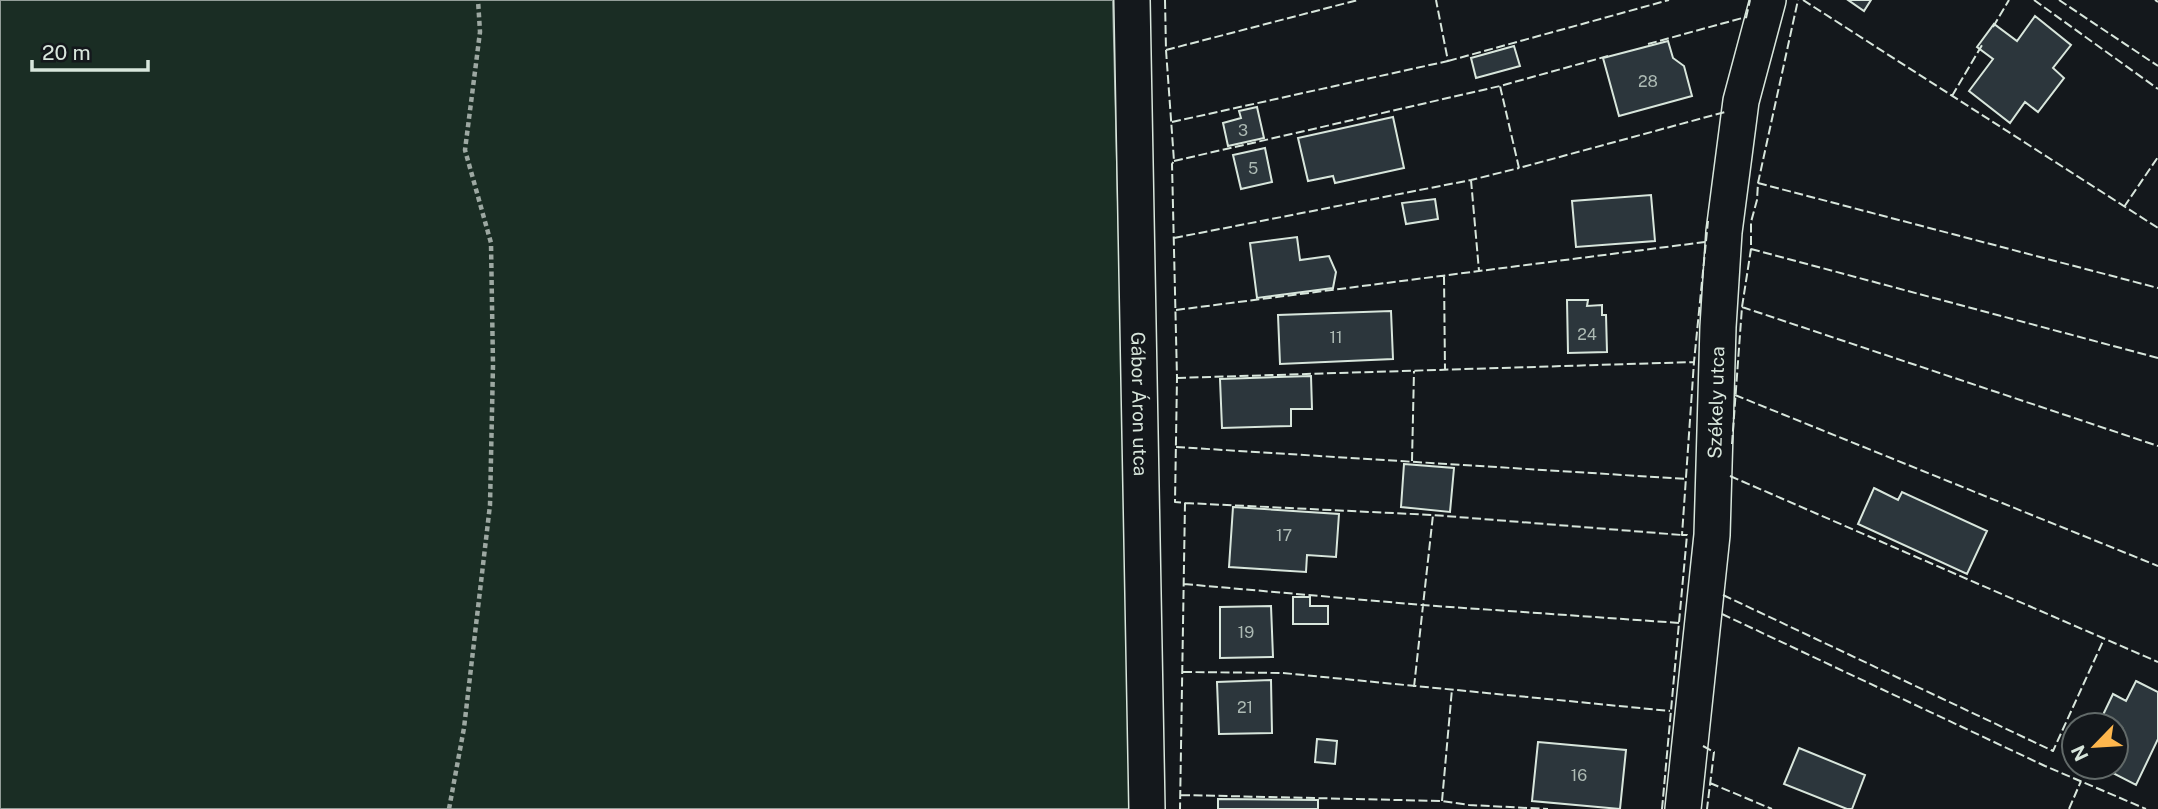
<svg xmlns="http://www.w3.org/2000/svg" width="2158" height="809" font-family="'Public Sans',sans-serif">
	<style>
		.green { fill: #1a2d24; stroke: #939e99; stroke-width: 2 }
		.building { fill: #2c363c; stroke: #d8e6dc; stroke-width: 2 }
		.lines { fill: none; stroke-linecap: round; stroke-linejoin: round }
		.street-casing { stroke: #d8e6dc; stroke-width: 38 }
		.path { stroke: #9da8a2; stroke-width: 4.5; stroke-dasharray: 5 3.5; stroke-linecap: butt }
		.street { stroke: #14181c; stroke-width: 35 }
		.fence { stroke: #d8e6dc; stroke-width: 2; stroke-dasharray: 9 3.5; stroke-linecap: butt }
		.labels { text-anchor: middle; dominant-baseline: central; stroke-width: 5; stroke-linejoin: round; paint-order: stroke }
		.number-label { font-size: 16px; fill: #adbab4 }
		.street-label { font-size: 19px; fill: #d8e6dc; stroke: #14181c }
	</style>
	<rect width="100%" height="100%" fill="#14181c"/>
	<path class="green" d="M0,0H1113L1133,809H0Z"/>
	<path class="building" d="M1848,0H1871L1864,11Z
		M2035,16L2071,45L2053,68L2064,78L2038,112L2025,102L2010,123L1969,91L1993,59L1977,47L1994,24L2017,41Z
		M1668,41L1673,58L1684,66L1692,96L1619,116L1603,58Z
		M1514,46L1520,66L1476,78L1471,58Z
		M1257,107L1264,138L1228,146L1223,123L1241,118L1239,111Z
		M1393,117L1404,168L1335,183L1333,176L1308,181L1298,138Z
		M1265,148L1272,182L1241,189L1233,155Z
		M1651,195L1655,241L1576,247L1572,201Z
		M1435,199L1438,219L1406,224L1402,203Z
		M1297,237L1300,260L1329,256L1336,272L1333,288L1257,298L1250,243Z
		M1567,300H1588L1587,306L1602,305V315H1606L1607,352L1568,353Z
		M1391,311L1393,359L1280,364L1278,315Z
		M1311,376L1312,409H1291V426L1222,428L1220,379Z
		M1404,464L1454,468L1450,512L1401,507Z
		M1874,488L1898,500L1902,492L1987,531L1967,574L1858,524Z
		M1233,507L1339,514L1336,557L1307,555L1306,572L1229,567Z
		M1293,597H1310V606H1328V624H1293Z
		M1271,606L1273,657L1220,658V607Z
		M1271,680L1272,733L1219,734L1217,682Z
		M2136,681L2158,692V739L2136,785L2103,768L2116,767V740L2122,728L2101,719L2113,694L2126,701Z
		M1317,739L1337,741L1335,764L1315,762Z
		M1538,742L1626,750L1620,809L1532,801Z
		M1799,748L1865,775L1852,809H1847L1784,784Z
		M1218,799L1318,800V809H1218Z"/>
	<g class="lines">
		<g class="street-casing">
			<g id="street">
				<path id="s1" d="M1132,0L1147,809"/>
				<path id="s2" d="M1683,809L1712,535L1718,327L1724,232L1741,101L1768,0"/>
			</g>
		</g>
		<path class="path" d="M449,809L464,728L490,505L493,365L491,243L465,150L480,32L478,0"/>
		<use href="#street" class="street"/>
		<path class="fence" d="M1165,0L1166,50L1174,161L1172,164L1177,378L1175,502L1185,503L1180,809
			M1803,0L2158,228
			M2034,0L2158,89
			M2059,0L2158,66
			M2155,0L2158,2
			M1746,18L1750,0
			M1993,27L2009,0
			M1648,44L1746,17
			M1166,50L1358,0
			M1608,56L1500,86L1519,168L1725,112
			M1448,61L1669,0
			M1952,96L1982,45
			M1172,122L1448,61L1436,0
			M1174,161L1500,86
			M1471,180L1479,271
			M1758,183L2158,288
			M2124,207L2158,157
			M1174,238L1471,180L1519,168
			M1751,249L2158,358
			M1444,276L1445,370
			M1742,307L2158,446
			M1176,310L1705,242
			M1177,378L1694,362
			M1735,395L2158,566
			M1732,444L1742,307L1751,249V222L1757,200L1758,183L1798,0
			M1176,447L1687,479
			M1412,461L1414,371
			M1730,476L2158,662
			M1185,503L1433,515L1682,535
			M1184,584L1422,605L1680,623
			M1723,595L2053,751L2104,639
			M1722,614L2045,766L2146,809
			M1183,672L1283,673L1670,711
			M1414,687L1433,515
			M1703,746L1714,752L1707,809
			M1710,783L1772,809
			M1181,795L1442,801L1469,805L1548,809
			M1442,801L1452,689
			M1662,809L1687,535H1682L1694,362L1708,221
			M2069,809L2081,781"/>
	</g>
	<g class="labels">
		<g class="number-label">
			<text x="1648" y="81">28</text>
			<text x="1243" y="130">3</text>
			<text x="1253" y="168">5</text>
			<text x="1587" y="334">24</text>
			<text x="1336" y="337">11</text>
			<text x="1284" y="535">17</text>
			<text x="1246" y="632">19</text>
			<text x="1245" y="707">21</text>
			<text x="1579" y="775">16</text>
		</g>
		<g class="street-label">
			<text stroke="none"><textPath href="#s2" startOffset="408">Székely utca</textPath></text>
			<text stroke="none"><textPath href="#s1" startOffset="404">Gábor Áron utca</textPath></text>
		</g>
	</g>
	<g transform="translate(2095 746) rotate(245)"><circle r="33" fill="#14181c" stroke="#626a69" stroke-width="2"/>
	<path d="M0-5L12 26L0 18L-12 26Z" fill="#ffb74d"/>
	<text y="-10" font-size="19" font-weight="bold" text-anchor="middle" fill="#d8e6dc">N</text>
	</g>
	<path d="M32 60v10h116v-10" fill="none" stroke="#d8e6dc" stroke-width="3.5"/>
	<text x="42" y="60" font-size="21" fill="#d8e6dc" stroke="#14181c" stroke-width="5" paint-order="stroke">20 m</text>
</svg>
